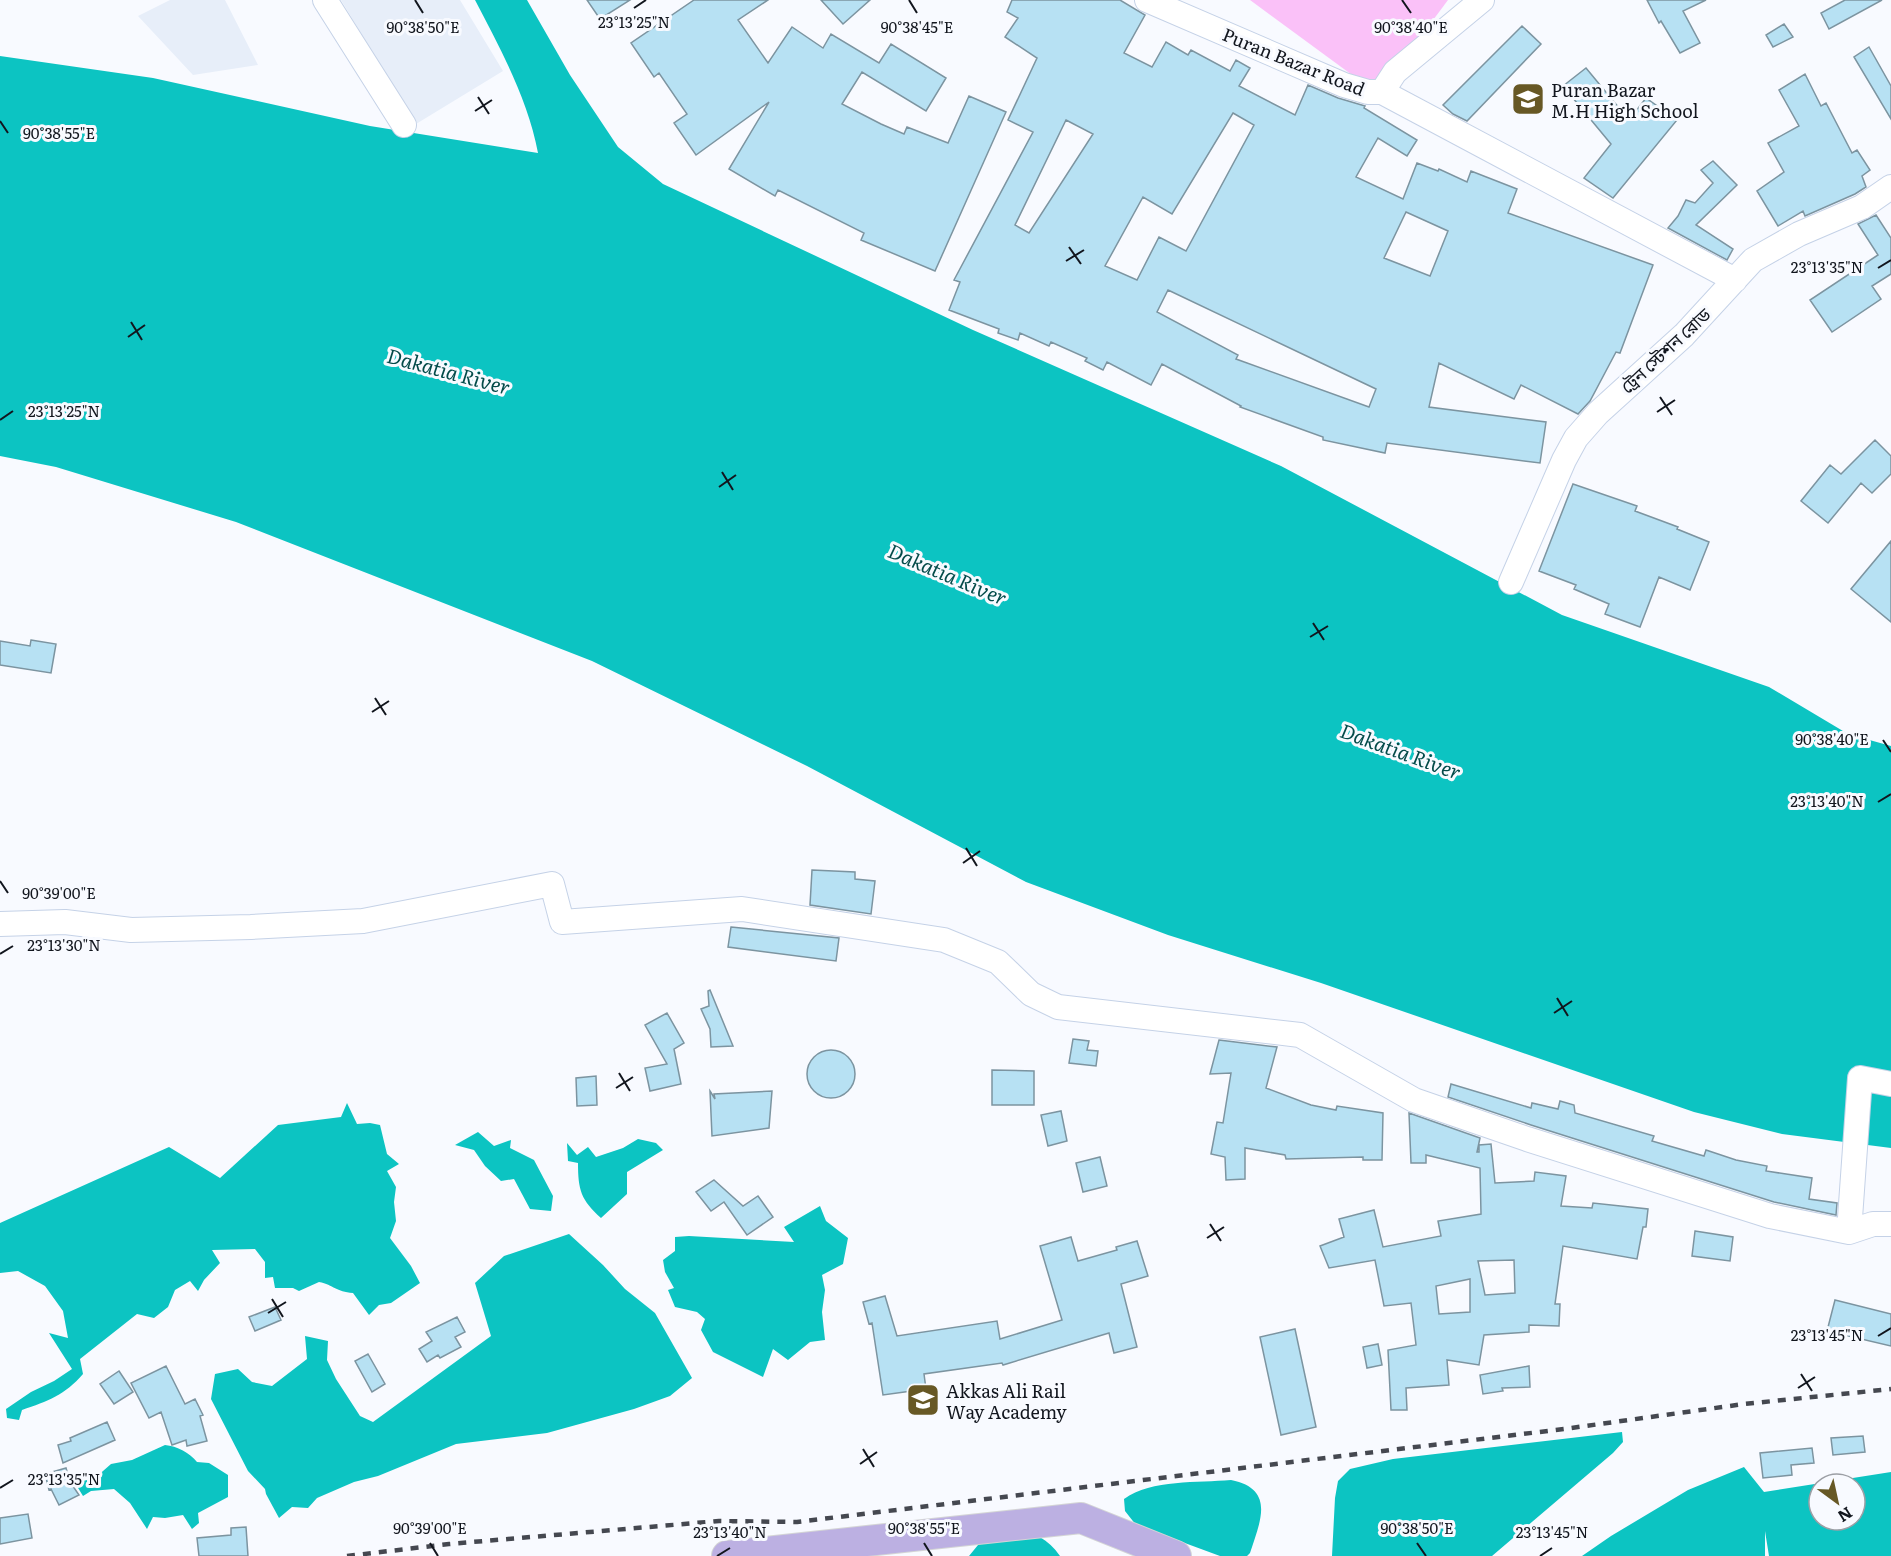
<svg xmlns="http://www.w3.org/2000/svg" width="1891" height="1556" font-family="Literata,'Noto Sans Bengali',serif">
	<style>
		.built { fill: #e7eef9 }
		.green { fill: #fac1f8 }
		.water { fill: #0cc4c2; fill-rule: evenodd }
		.building { fill: #b7e1f3; stroke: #7c94a0; stroke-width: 1.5; fill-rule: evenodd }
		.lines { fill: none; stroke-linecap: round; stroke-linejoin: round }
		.minor-casing { stroke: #c5d2e7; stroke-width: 26 }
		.major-casing { stroke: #d4d5d6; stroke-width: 32 }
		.minor { stroke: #fff; stroke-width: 24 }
		.major { stroke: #bcb0e2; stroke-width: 30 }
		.rail { stroke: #454850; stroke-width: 4.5; stroke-dasharray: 8 8; stroke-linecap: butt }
		.ticks { fill: none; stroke: #12161e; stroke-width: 2 }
		.labels { text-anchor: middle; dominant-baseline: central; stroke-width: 6; stroke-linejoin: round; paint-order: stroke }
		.street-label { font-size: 18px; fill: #12161e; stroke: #f8faff }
		.poi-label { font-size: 18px; fill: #12161e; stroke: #f8faff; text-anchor: start }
		.water-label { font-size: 20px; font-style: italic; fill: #044b4a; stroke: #f8faff }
		.ticks-label { font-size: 15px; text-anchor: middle; fill: #12161e; stroke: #f8faff; stroke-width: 6; stroke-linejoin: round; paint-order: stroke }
	</style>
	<rect width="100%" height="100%" fill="#f8faff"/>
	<path class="built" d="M170,0H225L258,65L193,75L138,16Z
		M341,0H460L503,71L416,124Z"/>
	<path class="green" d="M1250,0H1448L1378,94Z"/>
	<path class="water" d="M475,0H527L570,75L618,147L663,184L973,330L1281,466L1562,615L1769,687L1848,734L1891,746V1148L1782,1134L1694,1112L1321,983L1168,935L1026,882L807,766L592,661L236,522L56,467L0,456V56L153,78L370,126L538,153C528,99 500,48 475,0Z
		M347,1103L357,1124L370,1123L380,1125L387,1154L399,1164L387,1171L396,1187L394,1202L396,1221L390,1238L411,1266L420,1283L391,1303L379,1305L369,1315L353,1293C336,1292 334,1285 319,1282L299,1291L293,1288H275L273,1277L265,1278V1262L255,1249L212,1250L220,1263L204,1280L198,1291L190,1281L175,1290L168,1307L154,1318L137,1314L80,1359L83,1374C65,1395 48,1401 22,1410L19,1420L7,1418L6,1409L31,1392L54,1381L72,1369L49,1333L68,1338L63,1311L45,1286L18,1271L0,1273V1223L169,1147L220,1178L278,1125L341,1117Z
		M478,1132L494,1146L511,1140L510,1148L534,1160L553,1196L551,1211L530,1209L514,1179L501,1181L485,1166L474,1150L455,1145Z
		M638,1139L656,1143L663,1150L627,1172V1194L601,1218C581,1200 578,1190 578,1163L568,1161L567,1143L577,1155L588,1147L596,1157L623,1148Z
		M820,1206L826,1221L848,1238L843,1264L822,1275L825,1290L822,1312L825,1340L810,1342L788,1360L773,1349L763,1377L713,1352L701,1330L705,1319L697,1312L675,1307L668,1290L674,1288L665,1272L663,1260L675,1251V1237L689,1236L794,1242L784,1227Z
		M569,1234L603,1265L625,1289L655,1313L692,1378L670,1396L634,1409L547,1433L456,1444L378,1476L354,1482L317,1498L308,1508L292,1507L279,1518L266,1494L265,1489L248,1471L211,1399L215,1374L238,1369L252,1382L272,1386L307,1359L305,1336L328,1341L327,1360L336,1379L360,1416L373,1422L491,1336L475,1283L504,1256Z
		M1622,1432L1623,1442L1613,1453L1492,1556H1332L1335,1498L1338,1481L1350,1469L1393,1459Z
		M165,1445C177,1446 190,1453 197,1462L209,1463L228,1475V1497L198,1513L199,1523L192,1529L183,1515L165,1518L153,1517L147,1529L130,1503L114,1489L91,1491L83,1496L75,1483L95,1478L111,1464L132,1460Z
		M1744,1467L1764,1492L1891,1472V1556H1769L1765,1531V1556H1582L1611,1536L1688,1490ZM1819,1484H1855V1520H1819Z
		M1231,1480C1276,1489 1260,1522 1250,1553L1247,1556H1220L1136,1525L1125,1511L1124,1499C1152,1479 1198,1483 1231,1480Z
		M976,1521C1009,1528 1040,1526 1060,1556H969L978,1545Z"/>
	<path class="building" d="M587,0H630L600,19Z
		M694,0H768L738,20L768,63L792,27L823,48L831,34L879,63L891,44L946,78L926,111L862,72L842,104L881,124L904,134L907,127L948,143L969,96L1006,112L935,271L861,240L864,233L778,190L775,196L729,169L769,102L696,155L674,123L687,114L659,73L654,77L631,43Z
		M821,0H870L843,24Z
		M1012,0H1120L1145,15L1124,53L1152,67L1166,42L1188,55L1191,50L1230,71L1236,60L1250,68L1239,86L1295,115L1308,85L1338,98L1365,106L1364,108L1417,140L1407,156L1378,138L1356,177L1403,199L1417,163L1438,171L1439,169L1467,182L1471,171L1517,189L1508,213L1653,265L1620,353L1616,352L1590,401L1578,414L1521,385L1514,399L1439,363L1429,407L1546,422L1540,463L1387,443L1385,453L1323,440V437L1240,407L1241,406L1162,364L1151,385L1107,362L1103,370L1085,361L1087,358L1051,342L1049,346L1020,333L1018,340L998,333L999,329L949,310L960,282L954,280L1033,132L1008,120L1037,58L1005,37L1018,18L1007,12ZM1233,113L1254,125L1186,251L1159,237L1137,280L1105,266L1143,197L1172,214ZM1066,120L1093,134L1029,233L1015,225ZM1406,212L1448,231L1430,276L1384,258ZM1168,290L1376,389L1369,407L1236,359L1238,355L1157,312Z
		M1647,0H1706L1683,11L1700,43L1680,53L1661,21L1659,23Z
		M1845,0H1882L1829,29L1821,13Z
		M1784,24L1793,37L1773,47L1766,35Z
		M1522,26L1541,44L1467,121L1453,114L1443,105Z
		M1869,47L1891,86V119L1854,57Z
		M1586,68L1629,120L1646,98L1677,120L1613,198L1584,178L1611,144L1563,86Z
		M1805,74L1821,106L1826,103L1852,153L1857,150L1870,170L1862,176L1866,187L1855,194L1805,216L1803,211L1778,226L1757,191L1784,172L1768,143L1799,126L1779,90Z
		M1713,161L1737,185L1696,225L1733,249L1727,260L1668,228L1678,216L1686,200L1695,203L1713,183L1701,170Z
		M1876,215L1891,238V274L1872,286L1881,299L1832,332L1810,300L1878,255L1858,224Z
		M1875,440L1891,456V474L1872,493L1861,483L1828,523L1801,501L1830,465L1841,474Z
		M1573,484L1637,506L1635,511L1678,527L1677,529L1709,542L1690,590L1659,577L1640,627L1605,614L1609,604L1574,589L1576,585L1539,571Z
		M1891,541V622L1851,589Z
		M31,640L56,644L51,673L0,665V641L30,646Z
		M812,870L855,872V879L875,881L871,914L810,905Z
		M731,927L839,938L836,961L728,947Z
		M710,990L733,1046L711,1047L710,1029L701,1009L709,1006L708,991Z
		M667,1013L684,1043L674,1049L681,1084L650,1091L645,1068L667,1064L645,1025Z
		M1073,1039L1089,1041L1087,1050L1098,1051L1096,1066L1069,1063Z
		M1219,1040L1277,1047L1266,1088L1311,1105L1336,1110L1337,1106L1383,1113L1382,1160H1363V1157L1286,1159L1285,1155L1245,1148V1179L1226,1180L1225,1157L1211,1154L1217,1122L1223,1123L1231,1073L1210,1074Z
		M807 1074a24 24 0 1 1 48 0a24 24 0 1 1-48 0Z
		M992,1070L1034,1071V1105H992Z
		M596,1076L597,1105L577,1106L576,1078Z
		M1451,1084L1531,1108L1532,1103L1558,1109L1560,1101L1574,1105L1575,1113L1654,1136L1652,1141L1704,1156L1706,1150L1736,1160L1767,1166L1766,1171L1812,1178L1809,1199L1837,1203L1836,1215L1774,1202L1531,1125L1448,1097Z
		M710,1091L715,1099L714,1094L772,1091L769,1128L712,1136Z
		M1061,1111L1067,1141L1048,1146L1041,1115Z
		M1409,1113L1480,1138L1477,1152H1479V1145L1491,1144L1495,1183L1534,1181L1535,1172L1566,1176L1561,1206L1592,1208L1593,1203L1648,1209L1646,1227H1643L1637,1259L1563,1246L1555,1304H1560L1559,1326L1529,1325V1332L1484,1335L1479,1365L1447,1360L1449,1385L1406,1388L1407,1410H1391L1388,1350L1416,1345L1411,1303L1384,1306L1375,1260L1329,1268L1320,1246L1344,1237L1339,1219L1374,1210L1383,1247L1441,1236L1438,1221L1481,1214L1480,1168L1426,1155V1163H1411ZM1514,1260L1515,1293L1485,1295L1478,1261ZM1470,1279V1312L1439,1314L1436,1286Z
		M1100,1157L1107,1186L1083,1192L1076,1163Z
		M714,1180L743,1206L758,1196L773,1217L747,1235L724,1202L711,1211L696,1192Z
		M1695,1231L1733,1237L1730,1261L1692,1256Z
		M1071,1237L1078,1261L1117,1250L1116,1247L1137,1241L1148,1276L1121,1284L1137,1347L1114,1353L1109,1333L1003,1365L1002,1363L924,1374L926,1389L883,1395L872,1323L869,1324L863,1302L885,1296L897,1336L997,1321L1000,1339L1062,1320L1040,1246Z
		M1835,1300L1891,1314V1346L1827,1331Z
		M275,1307L281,1320L255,1331L249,1317Z
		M457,1317L465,1332L455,1337L461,1347L440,1358L438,1355L427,1362L419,1349L432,1341L426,1332Z
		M1295,1329L1316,1427L1281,1435L1260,1337Z
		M1378,1344L1382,1365L1367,1368L1363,1347Z
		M368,1354L385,1384L372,1392L355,1361Z
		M166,1366L185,1404L195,1399L203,1415L200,1416L207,1441L187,1446L186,1440L172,1445L161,1412L149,1418L131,1383Z
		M1529,1366L1530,1387L1502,1388L1503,1391L1483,1394L1480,1375Z
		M119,1371L133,1392L114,1404L100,1384Z
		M107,1422L115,1440L63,1463L58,1445L71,1441L70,1438Z
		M1863,1436L1865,1452L1833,1455L1831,1438Z
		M1812,1448L1814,1463L1791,1465L1792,1475L1763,1478L1760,1453Z
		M66,1468L70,1482L79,1495L59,1505L51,1489L49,1490L45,1474Z
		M28,1514L32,1538L0,1544V1518Z
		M246,1527L248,1556H199L197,1538L231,1535V1528Z"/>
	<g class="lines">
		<g class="minor-casing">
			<path id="minor" d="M325,0L404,125
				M1147,0L1344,85L1368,92H1382L1735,280
				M1382,92L1395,72L1482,0
				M1511,582L1564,460L1576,438L1598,413L1684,335L1753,260L1799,234L1862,207L1891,187
				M0,924L65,922L131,930L251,927L363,921L552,884L562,922L742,909L944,940L998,962L1031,994L1058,1007L1300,1035L1414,1100L1527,1139L1770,1216L1849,1232L1873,1224H1891
				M1849,1232L1860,1078L1891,1084"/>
		</g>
		<g class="major-casing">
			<path id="major" d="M727,1556L1081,1518L1176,1556"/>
		</g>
		<use href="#minor" class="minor"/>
		<use href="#major" class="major"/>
		<path class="rail" d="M347,1556L449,1544L719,1521L797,1522L1564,1429L1744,1404L1891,1389"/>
	</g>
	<path class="ticks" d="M415,0L423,13M909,0L917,13M1402,0L1411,13M634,8L646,0M478,97L489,114M475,111L492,100M0,121L8,133M1069,247L1081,264M1066,261L1084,250M1878,268L1891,260M131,322L142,340M128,337L145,325M1660,397L1672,415M1657,412L1675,400M0,420L13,411M722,472L733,490M719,487L736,475M1313,623L1324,640M1310,637L1328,626M375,698L386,715M372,712L389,701M1883,740L1891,752M1878,802L1891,794M966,848L977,866M963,863L980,851M0,881L8,893M0,954L13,946M1557,998L1568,1016M1554,1013L1572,1001M619,1073L630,1091M616,1088L633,1077M1210,1224L1221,1241M1207,1238L1224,1227M272,1299L283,1317M268,1313L286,1302M1878,1336L1891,1328M1801,1374L1812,1391M1798,1388L1815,1377M863,1449L874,1467M860,1464L877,1452M0,1488L13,1480M430,1543L438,1556M924,1543L932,1556M1417,1543L1426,1556M717,1556L730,1548M1540,1556L1552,1548"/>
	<defs>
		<g id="school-square" transform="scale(1.725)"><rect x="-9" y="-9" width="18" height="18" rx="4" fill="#675825" stroke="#f8faff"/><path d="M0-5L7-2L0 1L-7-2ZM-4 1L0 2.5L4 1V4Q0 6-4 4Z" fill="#fff"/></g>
	</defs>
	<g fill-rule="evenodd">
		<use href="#school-square" x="1528" y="99"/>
		<use href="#school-square" x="923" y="1400"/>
	</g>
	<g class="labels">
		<g class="street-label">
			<text transform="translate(1294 61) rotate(22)">Puran Bazar Road</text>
			<text transform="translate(1665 350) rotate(-43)">ট্রেন স্টেশন রোড</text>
		</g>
		<g class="poi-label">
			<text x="1551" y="89">Puran Bazar<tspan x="1551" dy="21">M.H High School</tspan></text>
			<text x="946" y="1390">Akkas Ali Rail<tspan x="946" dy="21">Way Academy</tspan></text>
		</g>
		<g class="water-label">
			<text transform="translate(449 370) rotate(15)">Dakatia River</text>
			<text transform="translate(948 573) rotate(23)">Dakatia River</text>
			<text transform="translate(1401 750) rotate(20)">Dakatia River</text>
		</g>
	</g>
	<g class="ticks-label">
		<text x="634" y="28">23°13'25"N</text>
		<text x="423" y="33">90°38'50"E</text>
		<text x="917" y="33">90°38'45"E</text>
		<text x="1411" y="33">90°38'40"E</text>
		<text x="59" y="139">90°38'55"E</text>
		<text x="1827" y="273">23°13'35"N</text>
		<text x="64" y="417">23°13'25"N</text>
		<text x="1832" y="745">90°38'40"E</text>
		<text x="1827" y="807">23°13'40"N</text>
		<text x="59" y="899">90°39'00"E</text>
		<text x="64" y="951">23°13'30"N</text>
		<text x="1827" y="1341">23°13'45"N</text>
		<text x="64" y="1485">23°13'35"N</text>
		<text x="430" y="1534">90°39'00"E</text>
		<text x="924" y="1534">90°38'55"E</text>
		<text x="1417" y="1534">90°38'50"E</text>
		<text x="730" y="1538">23°13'40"N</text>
		<text x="1552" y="1538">23°13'45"N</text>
	</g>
	<g transform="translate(1837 1502) rotate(147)"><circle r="28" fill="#f8faff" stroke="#9c9fa5" stroke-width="1.5"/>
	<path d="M0-4.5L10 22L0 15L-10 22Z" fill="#675825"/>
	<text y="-9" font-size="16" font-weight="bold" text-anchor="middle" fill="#12161e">N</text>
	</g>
</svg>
